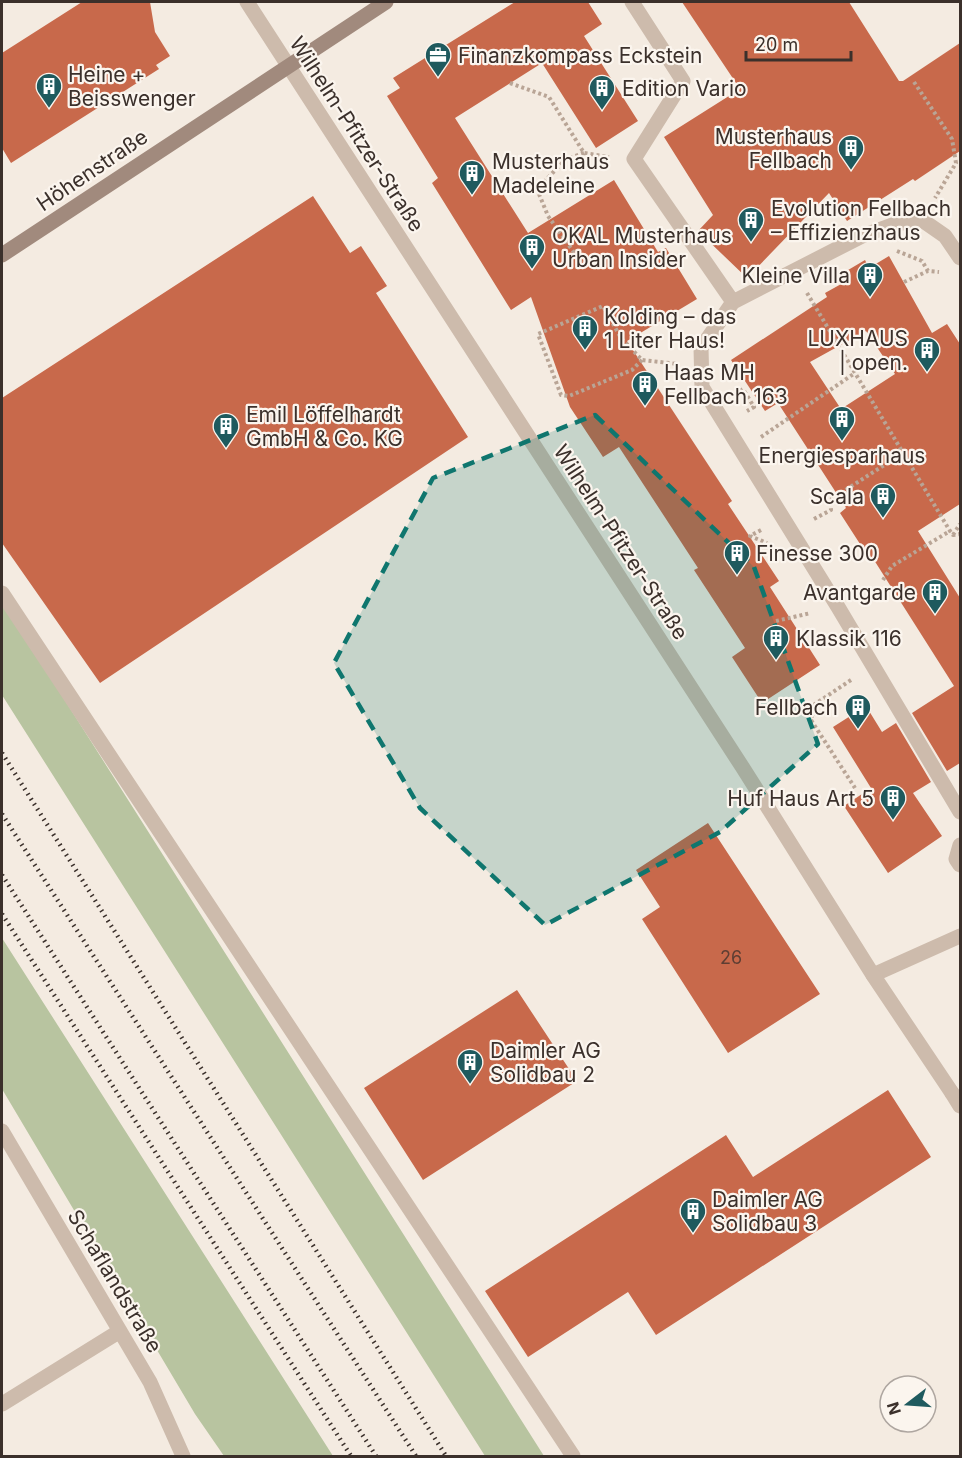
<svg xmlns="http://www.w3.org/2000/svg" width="962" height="1458" font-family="Inter,sans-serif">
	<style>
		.green { fill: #b8c4a0 }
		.building { fill: #c8694b; fill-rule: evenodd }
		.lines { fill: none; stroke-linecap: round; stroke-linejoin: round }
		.path { stroke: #b9a596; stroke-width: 4; stroke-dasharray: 3 3; stroke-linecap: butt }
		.lane { stroke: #cdbbac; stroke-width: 15 }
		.street { stroke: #cdbbac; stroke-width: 15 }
		.secondary { stroke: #a18a7d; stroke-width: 15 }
		.rail { stroke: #3b302b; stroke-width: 4.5; stroke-dasharray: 1.5 4.5; stroke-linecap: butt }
		.marked { fill: #0f766e; fill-opacity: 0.2; stroke: #0f766e; stroke-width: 4.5; stroke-dasharray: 12 8; stroke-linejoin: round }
		.labels { text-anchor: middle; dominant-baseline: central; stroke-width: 4.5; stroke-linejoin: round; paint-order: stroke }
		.number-label { font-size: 18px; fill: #5e3e33 }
		.poi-label { font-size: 21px; fill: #3b302b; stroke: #fbf5ee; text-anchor: start }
		.street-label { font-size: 21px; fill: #3b302b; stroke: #fbf5ee }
	</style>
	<rect width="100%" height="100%" fill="#f4ebe1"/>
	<path class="green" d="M2,601L544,1456H485L2,695Z
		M2,938L333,1456H224L195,1414L2,1089Z"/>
	<path class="building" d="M82,2H150L155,32L170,56L156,65L159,69L11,163L2,148V53Z
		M515,2H588L602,24L584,36L638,121L596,148L542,63L455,118L528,233L614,180L658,252L666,248L697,299L627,341L732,501L728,504L779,581L770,587L820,665L762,703L732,657L745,648L694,570L698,568L619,447L603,457L570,407L531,297L511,310L432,183L438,178L387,96L400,88L393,78Z
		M682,2H849L899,81H903L960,43V151L915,181L913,179L847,221L829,193L747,278L698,231L713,215L664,137L740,89Z
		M313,196L350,253L361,246L387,286L376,293L468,437L100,683L2,543V398Z
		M889,256L932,333L947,324L960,344V504L918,531L960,598V763L947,771L912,713L954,686L874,560L871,561L840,513L846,508L778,403L765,411L731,360L827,297L825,293L843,283L838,276L865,260L869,268ZM866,331L895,374L841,409L810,362Z
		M866,706L882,732L896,723L931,782L913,793L942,836L888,873L844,806L871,788L833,727Z
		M708,823L820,994L728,1053L642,919L660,907L636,870Z
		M517,990L577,1081L423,1180L364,1088Z
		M888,1090L931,1157L656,1335L628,1292L528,1357L485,1291L726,1135L753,1177Z"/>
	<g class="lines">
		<path class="path" d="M914,82L952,139L956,163L935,198
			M510,83L549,97L584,153L609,157
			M584,153L566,159L537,189L548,216L585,268
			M897,251L922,261L928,271
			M904,282L928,271L939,272
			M807,293L950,531L953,535L960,534
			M642,360L632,370L569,396L561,395L538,334L603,306L621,338L642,360L678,364
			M735,394L743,389L754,407L747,411
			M761,437L855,373
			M814,519L831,510L830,500L903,453
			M761,530L750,536L767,543
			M953,535L960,524
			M883,580L892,566L950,531
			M776,621L811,613
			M851,680L815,704L811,720L855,788"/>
		<path class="lane" d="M632,2L683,81L634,159L733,302
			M960,258L945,236L922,220L895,224L862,236L733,302L701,348L702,387L838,607L960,812
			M2,593L573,1456
			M960,845L956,859L960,865
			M873,975L960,936
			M952,1093L960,1106
			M2,1131L150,1382L183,1456
			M2,1404L120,1331"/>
		<path class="street" d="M247,2L743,768L873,975L952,1093"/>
		<path class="secondary" d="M2,255L386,2"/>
		<path class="rail" d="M2,753L446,1456
			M2,814L416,1456
			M2,875L376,1456
			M2,914L351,1456"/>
	</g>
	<path class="marked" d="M595,415L754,567L818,744L720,832L545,925L420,808L334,663L433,478Z"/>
	<defs>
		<g id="office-pin" transform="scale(1.35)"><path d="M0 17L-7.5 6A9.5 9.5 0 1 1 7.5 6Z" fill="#1f5a5e" stroke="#fbf5ee"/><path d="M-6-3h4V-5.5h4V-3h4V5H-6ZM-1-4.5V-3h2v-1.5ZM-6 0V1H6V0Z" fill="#fff"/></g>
		<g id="building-pin" transform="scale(1.35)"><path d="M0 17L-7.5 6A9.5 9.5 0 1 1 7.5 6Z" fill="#1f5a5e" stroke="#fbf5ee"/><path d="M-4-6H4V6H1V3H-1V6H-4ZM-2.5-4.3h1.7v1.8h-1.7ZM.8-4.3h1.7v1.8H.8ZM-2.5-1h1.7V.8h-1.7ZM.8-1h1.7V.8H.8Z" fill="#fff"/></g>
	</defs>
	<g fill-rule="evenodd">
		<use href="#office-pin" x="438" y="55"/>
		<use href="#building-pin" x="49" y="86"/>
		<use href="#building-pin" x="602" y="88"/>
		<use href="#building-pin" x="851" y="148"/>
		<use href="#building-pin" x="472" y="173"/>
		<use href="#building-pin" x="751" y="220"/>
		<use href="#building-pin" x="532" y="247"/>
		<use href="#building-pin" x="870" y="275"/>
		<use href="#building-pin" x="585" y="328"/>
		<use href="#building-pin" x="927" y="350"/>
		<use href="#building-pin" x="645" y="384"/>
		<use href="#building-pin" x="842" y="419"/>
		<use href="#building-pin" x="226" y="426"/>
		<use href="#building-pin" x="883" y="496"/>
		<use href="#building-pin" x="737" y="553"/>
		<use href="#building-pin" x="935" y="592"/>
		<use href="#building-pin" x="776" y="638"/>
		<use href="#building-pin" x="858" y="707"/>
		<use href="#building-pin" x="893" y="798"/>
		<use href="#building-pin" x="470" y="1062"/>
		<use href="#building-pin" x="693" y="1211"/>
	</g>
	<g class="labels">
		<g class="number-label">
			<text x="731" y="957">26</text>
		</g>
		<g class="poi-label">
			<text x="458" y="55">Finanzkompass Eckstein</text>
			<text x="68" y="74">Heine +<tspan x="68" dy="24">Beisswenger</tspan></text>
			<text x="622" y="88">Edition Vario</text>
			<text x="832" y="136" text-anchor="end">Musterhaus<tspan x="832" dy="24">Fellbach</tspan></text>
			<text x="492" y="161">Musterhaus<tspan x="492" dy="24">Madeleine</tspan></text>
			<text x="771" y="208">Evolution Fellbach<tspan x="771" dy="24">– Effizienzhaus</tspan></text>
			<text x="552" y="235">OKAL Musterhaus<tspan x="552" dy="24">Urban Insider</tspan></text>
			<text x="850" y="275" text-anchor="end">Kleine Villa</text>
			<text x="604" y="316">Kolding – das<tspan x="604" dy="24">1 Liter Haus!</tspan></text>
			<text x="908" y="338" text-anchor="end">LUXHAUS<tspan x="908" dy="24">| open.</tspan></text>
			<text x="664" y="372">Haas MH<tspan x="664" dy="24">Fellbach 163</tspan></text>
			<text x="246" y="414">Emil Löffelhardt<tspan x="246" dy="24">GmbH &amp; Co. KG</tspan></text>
			<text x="842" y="455" text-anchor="middle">Energiesparhaus</text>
			<text x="864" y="496" text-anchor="end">Scala</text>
			<text x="756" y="553">Finesse 300</text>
			<text x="916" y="592" text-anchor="end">Avantgarde</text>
			<text x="796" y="638">Klassik 116</text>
			<text x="838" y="707" text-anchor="end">Fellbach</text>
			<text x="874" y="798" text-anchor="end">Huf Haus Art 5</text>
			<text x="490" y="1050">Daimler AG<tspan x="490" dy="24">Solidbau 2</tspan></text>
			<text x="712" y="1199">Daimler AG<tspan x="712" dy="24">Solidbau 3</tspan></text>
		</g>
		<g class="street-label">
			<text transform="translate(357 134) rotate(57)">Wilhelm-Pfitzer-Straße</text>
			<text transform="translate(92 170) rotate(-34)">Höhenstraße</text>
			<text transform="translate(621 542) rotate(57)">Wilhelm-Pfitzer-Straße</text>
			<text transform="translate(115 1281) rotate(59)">Schaflandstraße</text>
		</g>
	</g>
	<rect width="962" height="1458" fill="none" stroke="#3b302b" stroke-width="6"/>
	<g transform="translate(908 1404) rotate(253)"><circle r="28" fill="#fbf5ee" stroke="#aea6a0" stroke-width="1.5"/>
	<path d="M0-4.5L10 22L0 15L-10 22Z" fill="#1f5a5e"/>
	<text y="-9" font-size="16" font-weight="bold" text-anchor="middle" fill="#3b302b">N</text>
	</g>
	<path d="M746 51v9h105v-9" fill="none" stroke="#3b302b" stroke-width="3"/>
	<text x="755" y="51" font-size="18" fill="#3b302b" stroke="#fbf5ee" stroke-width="4.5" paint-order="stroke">20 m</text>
</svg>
